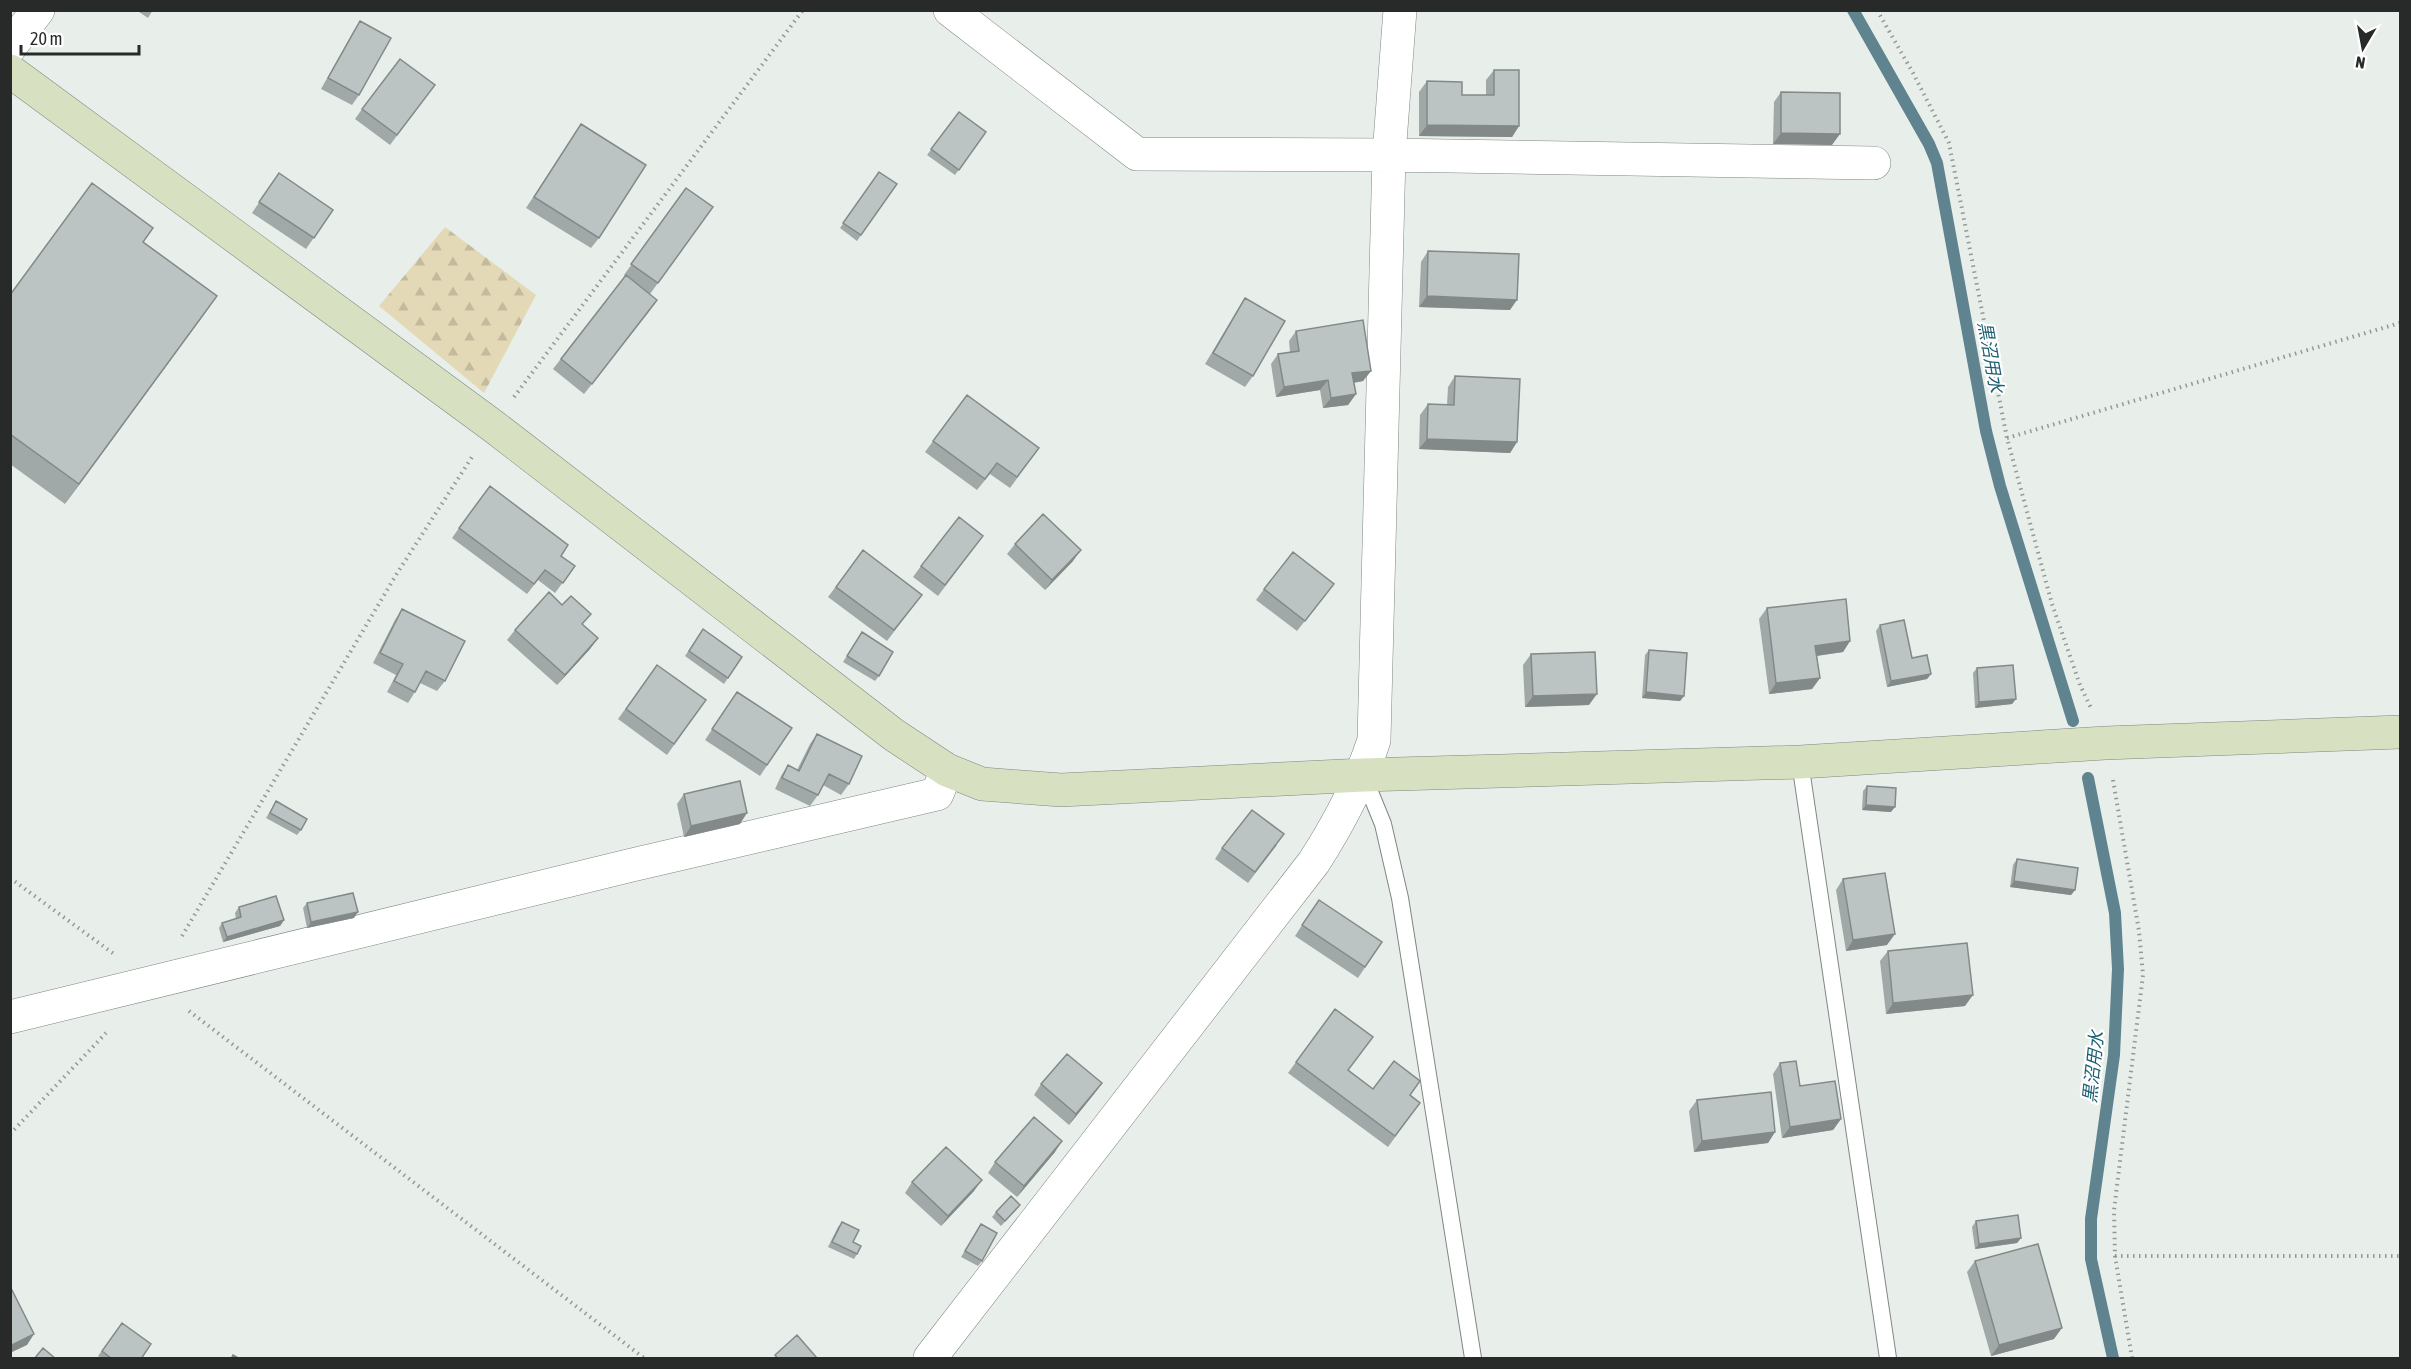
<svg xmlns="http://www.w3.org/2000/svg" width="2411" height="1369" font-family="'Asap Condensed','Noto Sans JP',sans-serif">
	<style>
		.forest { fill: url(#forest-firs) }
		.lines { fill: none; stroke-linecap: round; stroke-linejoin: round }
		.stream { stroke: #5f848f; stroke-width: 12 }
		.lane-casing { stroke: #808682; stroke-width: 18 }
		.street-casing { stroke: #808682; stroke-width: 34 }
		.secondary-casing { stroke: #808682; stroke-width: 34 }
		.path { stroke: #949995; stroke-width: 4; stroke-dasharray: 1.5 4.5; stroke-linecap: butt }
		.lane { stroke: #fff; stroke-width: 16 }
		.street { stroke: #fff; stroke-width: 33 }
		.secondary { stroke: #d7e0c0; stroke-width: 33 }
		.wall { fill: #a1a9a8 }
		.shaded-wall { fill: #838988 }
		.building { fill: #bbc4c3; stroke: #838988; stroke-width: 1.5 }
		.labels { text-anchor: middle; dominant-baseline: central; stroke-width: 4.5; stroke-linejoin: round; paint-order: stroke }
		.water-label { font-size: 18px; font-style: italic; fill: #1c5f71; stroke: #fff }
	</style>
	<defs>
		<pattern id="forest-firs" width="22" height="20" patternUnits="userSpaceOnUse" patternTransform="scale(1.5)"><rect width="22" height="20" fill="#e4d9b7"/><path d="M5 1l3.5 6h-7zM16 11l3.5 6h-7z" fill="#c4ba9d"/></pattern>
	</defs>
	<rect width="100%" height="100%" fill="#e8efea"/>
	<path class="forest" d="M445,227L536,295L484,393L379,306Z"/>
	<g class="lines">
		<path class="stream" d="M1853,10L1929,144L1937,163L1986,431L2000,486L2073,721
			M2088,778L2115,913L2118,969L2114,1055L2091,1219V1259L2113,1358"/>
		<g class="lane-casing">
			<path id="lane" d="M1800,762L1888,1358
				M1363,775L1383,824L1400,898L1473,1358"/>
		</g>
		<g class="street-casing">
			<path id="street" d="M950,10L1137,154L1389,155L1874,163
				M10,47L38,10
				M10,1017L632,865L937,794L947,770
				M930,1358L1314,862C1339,823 1360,784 1374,740L1389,155L1400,10"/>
		</g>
		<g class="secondary-casing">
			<path id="secondary" d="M10,71L493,426L894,735L947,770L982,784L1061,790L1363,775L1800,762L2105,743L2400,732"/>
		</g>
		<path class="path" d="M1877,10L1913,73L1949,143L2007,438L2052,604L2080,685L2091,708
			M514,397L803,10
			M2007,438L2400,323
			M2113,780L2139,931L2143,975L2114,1210L2115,1256L2132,1358
			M10,878L114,954
			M182,936L396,575L472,457
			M189,1011L644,1358
			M10,1134L106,1033
			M2115,1256H2400"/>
		<use href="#lane" class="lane"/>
		<use href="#street" class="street"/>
		<use href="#secondary" class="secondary"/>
	</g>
	<path class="wall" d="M136,10H153L148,18Z
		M360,21L359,95L352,105L321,89L353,32Z
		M1494,70L1519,126L1512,137L1419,136V92L1427,81L1462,95H1486V80Z
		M435,85L390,145L355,119L362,109Z
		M1781,92L1832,145L1773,144L1774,102Z
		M959,112L986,132L955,175L927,155Z
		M581,124L599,238L591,248L526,208Z
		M879,172L897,184L857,241L840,228Z
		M279,173L333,210L306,249L252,213Z
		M686,188L713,207L650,294V310L584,394L553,369L625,276L624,275Z
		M144,242L217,296L65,504L10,464V295Z
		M1428,251L1510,310L1419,307L1421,262Z
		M1245,298L1253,376L1245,387L1205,364L1238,309Z
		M1296,331L1371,371L1363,381L1354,383L1356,394L1348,405L1323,408L1320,390L1276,397L1271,364L1278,354L1290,352L1289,341Z
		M1455,376L1517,442L1510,453L1419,449L1420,415L1428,404L1447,405L1448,387Z
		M967,395L1039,448L1010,488L990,474L977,490L925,452Z
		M459,528L561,556L575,566L555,593L538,580L527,594L452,538Z
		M983,536L938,596L913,577L921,566Z
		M1015,544L1073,561L1045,590L1007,554Z
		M863,550L922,595L887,641L828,597Z
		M1334,584L1297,631L1256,600L1264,589Z
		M1767,608L1850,641L1843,652L1817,656L1820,678L1812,689L1769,694L1759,619Z
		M402,609L445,681L437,691L420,683L415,692L408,703L387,692L396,675L373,663L395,620Z
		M583,625L598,638L590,649L557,685L507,640L515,630Z
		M1880,625L1912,658L1931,674L1927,679L1887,687L1876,631Z
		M703,629L742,657L724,684L685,656Z
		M862,632L879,676L875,681L843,662Z
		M1649,650L1684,696L1680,701L1642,698L1645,655Z
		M1531,654L1589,705L1525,707L1523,665Z
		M657,665L706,700L667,755L618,719Z
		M1977,668L2016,699L2012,704L1975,708L1973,673Z
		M737,692L792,728L760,776L705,740Z
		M817,734L849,784L841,795L823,785L818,795L810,806L775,789L781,776L788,765L797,770L810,744Z
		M1867,786L1891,812L1862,810L1863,791Z
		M684,794L740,824L684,837L677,804Z
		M276,801L301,830L297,835L266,818Z
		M1277,845L1248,883L1215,859L1222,848Z
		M2017,859L2075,890L2071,895L2010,887L2013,865Z
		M1843,879L1887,945L1846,951L1836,890Z
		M307,903L354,918L307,928L303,908Z
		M239,907L284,920L280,926L223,942L219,928L222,923L236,919L235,913Z
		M1311,911L1382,942L1358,978L1295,936Z
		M1888,951L1965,1006L1886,1014L1880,961Z
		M1296,1062L1348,1071L1373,1089L1410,1095L1420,1103L1388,1147L1288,1073Z
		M1780,1063L1800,1086L1841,1119L1833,1130L1782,1138L1773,1074Z
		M1102,1083L1094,1094L1069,1125L1034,1095L1041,1084Z
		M1697,1100L1775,1132L1768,1143L1694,1152L1689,1111Z
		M1055,1152L1017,1197L988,1173L995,1162Z
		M912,1182L974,1191L941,1226L905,1193Z
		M1016,1210L1001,1226L992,1217L996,1212Z
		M1976,1221L2021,1238L2017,1243L1975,1249L1972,1227Z
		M842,1222L853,1242L857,1254L854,1259L828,1247L838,1227Z
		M981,1224L982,1261L978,1266L961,1257Z
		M1975,1261L2054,1339L1991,1356L1967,1272Z
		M122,1323L141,1359H101L98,1356Z"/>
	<path class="shaded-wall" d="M1427,125L1519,126L1512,137L1419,136Z
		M1781,133L1840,134L1832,145L1773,144Z
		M217,296L203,316L65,504L79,484Z
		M1427,296L1517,300L1510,310L1419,307Z
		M657,300L650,310L584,394L592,384Z
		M1371,371L1363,381L1345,384L1352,373Z
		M1328,380L1320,390L1276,397L1284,387Z
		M1356,394L1348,405L1323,408L1331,398Z
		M1427,439L1517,442L1510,453L1419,449Z
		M1081,550L1073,561L1045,590L1052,580Z
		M598,638L590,649L557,685L565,675Z
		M1850,641L1843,652L1808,657L1815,646Z
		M1931,674L1927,679L1887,687L1891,681Z
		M1820,678L1812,689L1769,694L1776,683Z
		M1646,692L1684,696L1680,701L1642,698Z
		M1597,694L1589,705L1525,707L1533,696Z
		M2016,699L2012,704L1975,708L1979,702Z
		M1866,805L1895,807L1891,812L1862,810Z
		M747,813L740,824L684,837L691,826Z
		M2014,881L2075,890L2071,895L2010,887Z
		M358,912L354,918L307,928L311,922Z
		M284,920L280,926L223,942L227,937Z
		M1895,934L1887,945L1846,951L1853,940Z
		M1973,995L1965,1006L1886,1014L1893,1003Z
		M1102,1083L1094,1094L1069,1125L1076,1114Z
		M1841,1119L1833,1130L1782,1138L1790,1127Z
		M1775,1132L1768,1143L1694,1152L1702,1141Z
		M1062,1141L1055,1152L1017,1197L1024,1186Z
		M982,1180L974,1191L941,1226L948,1216Z
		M2021,1238L2017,1243L1975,1249L1979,1244Z
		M2062,1328L2054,1339L1991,1356L1999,1345Z
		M34,1334L27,1345L10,1353V1346Z"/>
	<path class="building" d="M360,21L391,38L359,95L328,78Z
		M400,59L435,85L397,135L362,109Z
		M1494,70H1519V126L1427,125V81L1462,82V95H1494Z
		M1781,92L1840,93V134L1781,133Z
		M959,112L986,132L959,170L931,149Z
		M581,124L646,165L599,238L534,197Z
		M879,172L897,184L861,235L843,223Z
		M279,173L333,210L314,238L259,202Z
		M92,183L153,228L143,242L217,296L79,484L10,434V295Z
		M686,188L713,207L658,283L631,264Z
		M1428,251L1519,254L1517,300L1427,296Z
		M626,275L657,300L592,384L561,359Z
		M1245,298L1285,321L1253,376L1213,353Z
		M1363,320L1371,371L1352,373L1356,394L1331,398L1328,380L1284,387L1278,354L1299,351L1296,331Z
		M1455,376L1520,379L1517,442L1427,439L1428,404L1454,405Z
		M967,395L1039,448L1017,477L997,463L985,479L933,441Z
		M490,486L568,545L561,556L575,566L563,583L545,570L534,584L459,528Z
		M1043,514L1081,550L1052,580L1015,544Z
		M959,517L983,536L945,585L921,566Z
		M863,550L922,595L894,630L836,587Z
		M1293,552L1334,584L1305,621L1264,589Z
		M549,592L562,605L571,596L591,614L582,624L598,638L565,675L515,630Z
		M1846,599L1850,641L1815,646L1820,678L1776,683L1767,608Z
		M402,609L465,641L445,681L426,671L415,692L394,681L403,664L380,653Z
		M1904,620L1912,658L1927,655L1931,674L1891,681L1880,625Z
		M703,629L742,657L728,678L689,651Z
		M862,632L893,652L879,676L847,656Z
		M1649,650L1687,653L1684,696L1646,692Z
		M1595,652L1597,694L1533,696L1531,654Z
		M657,665L706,700L674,744L626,709Z
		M2013,665L2016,699L1979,702L1977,668Z
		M737,692L792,728L767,765L712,729Z
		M817,734L862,756L849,784L829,774L818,795L782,778L788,765L799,771Z
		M740,781L747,813L691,826L684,794Z
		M1867,786L1896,788L1895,807L1866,805Z
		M276,801L307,819L301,830L270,813Z
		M1252,810L1284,834L1255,872L1222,848Z
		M2017,859L2078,868L2075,890L2014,881Z
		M1885,873L1895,934L1853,940L1843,879Z
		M353,893L358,912L311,922L307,903Z
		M276,896L284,920L227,937L222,923L241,917L239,907Z
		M1319,900L1382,942L1365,967L1302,925Z
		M1967,943L1973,995L1893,1003L1888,951Z
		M1335,1009L1373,1037L1348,1070L1373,1089L1394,1061L1420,1081L1410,1095L1420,1103L1395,1136L1296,1062Z
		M1067,1054L1102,1083L1076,1114L1041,1084Z
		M1796,1061L1800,1086L1835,1081L1841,1119L1790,1127L1780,1063Z
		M1771,1092L1775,1132L1702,1141L1697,1100Z
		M1034,1117L1062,1141L1024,1186L995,1162Z
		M946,1147L982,1180L948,1216L912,1182Z
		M1011,1196L1020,1205L1005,1221L996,1212Z
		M2018,1215L2021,1238L1979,1244L1976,1221Z
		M842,1222L859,1230L853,1242L861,1246L857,1254L832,1242Z
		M981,1224L997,1233L982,1261L965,1251Z
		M2038,1244L2062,1328L1999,1345L1975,1261Z
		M12,1290L34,1334L10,1346V1291Z
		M122,1323L151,1344L141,1359H112L102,1351Z
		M797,1335L817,1358L778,1359L775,1355Z
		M43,1348L56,1359H34Z
		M233,1355L240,1359H231Z"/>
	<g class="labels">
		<g class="water-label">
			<text transform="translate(1991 357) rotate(80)">黒沼用水</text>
			<text transform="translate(2093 1067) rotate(-84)">黒沼用水</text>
		</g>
	</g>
	<rect width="2411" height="1369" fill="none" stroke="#272a28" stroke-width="24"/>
	<g transform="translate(2363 48) rotate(190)" stroke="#ffffff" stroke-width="4.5" paint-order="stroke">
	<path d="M0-4.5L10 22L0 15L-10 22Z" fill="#272a28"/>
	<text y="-9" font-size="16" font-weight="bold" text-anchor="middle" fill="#272a28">N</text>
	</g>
	<path d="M21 45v9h118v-9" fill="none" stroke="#272a28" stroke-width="3"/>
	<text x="30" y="45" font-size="18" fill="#272a28" stroke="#ffffff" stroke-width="4.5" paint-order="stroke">20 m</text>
</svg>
